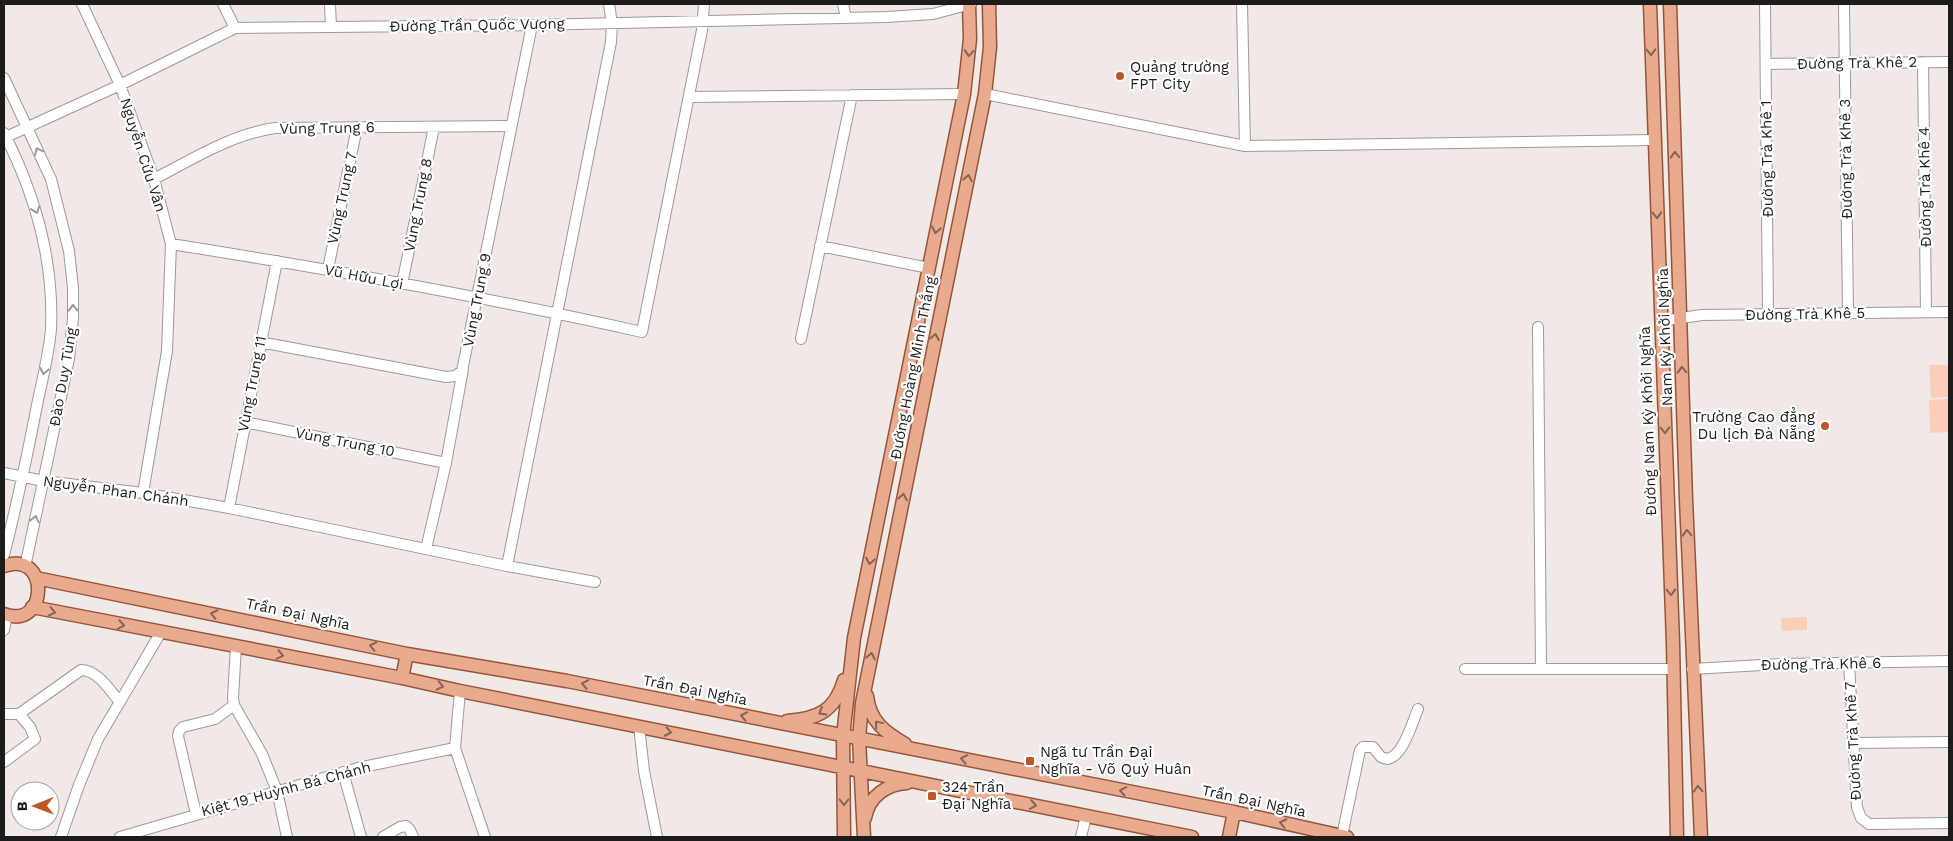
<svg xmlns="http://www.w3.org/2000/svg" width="1953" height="841" font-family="'Work Sans',sans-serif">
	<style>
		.green { fill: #fcceba }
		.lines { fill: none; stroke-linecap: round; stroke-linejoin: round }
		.minor-casing { stroke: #9f9996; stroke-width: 12 }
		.major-casing { stroke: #975537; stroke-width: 15 }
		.minor { stroke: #fff; stroke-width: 10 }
		.major { stroke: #e8ab90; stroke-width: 12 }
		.oneway { stroke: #836456 }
		.oneway2 { stroke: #9a9998 }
		.poi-dot { fill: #bd5826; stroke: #fff; stroke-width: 2 }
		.labels { text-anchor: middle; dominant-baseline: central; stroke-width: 4.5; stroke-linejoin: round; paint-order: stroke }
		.street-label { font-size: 15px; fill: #1e1c1b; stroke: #fff }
		.poi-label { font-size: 15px; fill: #1e1c1b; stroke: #fff; text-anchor: start }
	</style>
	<rect width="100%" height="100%" fill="#f0e9e7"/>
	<path class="green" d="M1929,365H1949V397L1931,398Z
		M1949,399V432L1930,433L1929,400Z
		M1807,617V630L1782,631L1781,618Z"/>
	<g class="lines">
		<g class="minor-casing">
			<path id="minor" d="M82,4L120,85L154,179L171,244L167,351L143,493
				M223,4L235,28
				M330,4L331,27
				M843,4L846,18
				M1242,4L1245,146
				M1765,4L1768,314
				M1844,4L1848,313
				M1923,62L1926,312
				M1766,64L1949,62
				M4,78L51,179L69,251L73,288V318L69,359L25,567
				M985,94L1245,146L1654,140
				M689,97L964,94
				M4,133C35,194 54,260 51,329C49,353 43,377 38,400C28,452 17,504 4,555
				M6,137L120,85L235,28L532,25L887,17L933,14L971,4
				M154,179C193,159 232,134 275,128L511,126
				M171,244C329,269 486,297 642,332L702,30L704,4
				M820,246L929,268
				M328,269L357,127
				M402,284L434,127
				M1661,321L1702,315L1949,312
				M1538,327L1541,668
				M801,339L852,95
				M260,342L446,377L455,376L462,371L532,25
				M245,422L446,463
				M4,473L44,481L143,493L229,508L507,566L595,582
				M229,508L277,261
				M426,549L446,463L463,369
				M507,566L611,42L612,24L609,4
				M4,630L7,615
				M236,646L233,698L234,705L262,754L277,791L287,837
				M1849,663L1857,807L1861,818L1869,824L1949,823
				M1465,669H1673
				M1692,669L1780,664L1949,661
				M460,691L455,748L485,837
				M4,714H19L81,670C98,670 110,691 120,702
				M639,726L644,771L657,837
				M1853,743L1949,742
				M4,762L35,739L30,727L19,714
				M343,772L361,837
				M196,814L178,736L179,731L183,727L215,719L234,705
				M1342,836L1360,750L1363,747H1373L1381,757L1387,759C1403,757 1412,723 1418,709
				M61,837L79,785L98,739L161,632
				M120,837L358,768L455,748
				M383,837L400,827L406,826L410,830L413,837
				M1081,837L1086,816"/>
		</g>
		<g class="major-casing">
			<path id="major" d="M1650,4L1673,643L1677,837
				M1670,4L1686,499L1701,837
				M4,566C50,549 49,631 4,614
				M36,578L407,654L567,681L1234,812L1347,837
				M32,607L402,678L460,691L1192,837
				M402,678L407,654
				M867,696C870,722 885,732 905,744
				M787,721C818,719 835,711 844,680
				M865,818C869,796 887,784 907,783
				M844,837L843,736L854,638L964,94L970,39L969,4
				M864,837L859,739L862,703L985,94L990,47L989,4
				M1229,837L1234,812"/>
		</g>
		<use href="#minor" class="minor"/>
		<use href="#major" class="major"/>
	</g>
	<defs><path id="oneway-chevron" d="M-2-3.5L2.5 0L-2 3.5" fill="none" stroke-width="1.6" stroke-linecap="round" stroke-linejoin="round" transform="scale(1.25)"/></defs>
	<g class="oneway">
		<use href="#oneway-chevron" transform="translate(1651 52) rotate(88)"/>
		<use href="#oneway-chevron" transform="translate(969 53) rotate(94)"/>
		<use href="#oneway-chevron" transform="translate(1675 155) rotate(-92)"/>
		<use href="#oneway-chevron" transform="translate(968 178) rotate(-78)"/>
		<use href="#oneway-chevron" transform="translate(1657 215) rotate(88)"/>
		<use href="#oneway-chevron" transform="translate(936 230) rotate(101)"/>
		<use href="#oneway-chevron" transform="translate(935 337) rotate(-79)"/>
		<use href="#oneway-chevron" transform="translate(1682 370) rotate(-91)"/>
		<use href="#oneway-chevron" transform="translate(1665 430) rotate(88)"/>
		<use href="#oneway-chevron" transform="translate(903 497) rotate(-79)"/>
		<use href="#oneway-chevron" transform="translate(1687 533) rotate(-92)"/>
		<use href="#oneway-chevron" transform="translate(870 561) rotate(101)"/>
		<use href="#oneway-chevron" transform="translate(1671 592) rotate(88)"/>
		<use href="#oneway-chevron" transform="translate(52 612) rotate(13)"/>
		<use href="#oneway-chevron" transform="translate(214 614) rotate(-168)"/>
		<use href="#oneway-chevron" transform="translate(121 625) rotate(10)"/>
		<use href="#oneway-chevron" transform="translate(373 646) rotate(-168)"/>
		<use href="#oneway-chevron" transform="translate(280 655) rotate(11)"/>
		<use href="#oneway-chevron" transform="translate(871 656) rotate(-79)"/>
		<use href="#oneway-chevron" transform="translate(585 684) rotate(-169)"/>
		<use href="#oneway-chevron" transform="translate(440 686) rotate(13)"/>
		<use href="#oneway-chevron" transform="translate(822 712) rotate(150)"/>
		<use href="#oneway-chevron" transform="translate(744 716) rotate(-169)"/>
		<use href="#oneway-chevron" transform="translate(878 724) rotate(-130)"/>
		<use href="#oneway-chevron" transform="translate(668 732) rotate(12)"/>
		<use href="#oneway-chevron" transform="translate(964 759) rotate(-169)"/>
		<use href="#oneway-chevron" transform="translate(1698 789) rotate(-93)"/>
		<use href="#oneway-chevron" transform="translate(1123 791) rotate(-169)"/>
		<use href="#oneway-chevron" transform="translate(844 802) rotate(90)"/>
		<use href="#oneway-chevron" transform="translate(1033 805) rotate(11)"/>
		<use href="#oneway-chevron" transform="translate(1283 823) rotate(-168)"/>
	</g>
	<g class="oneway2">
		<use href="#oneway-chevron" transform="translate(38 151) rotate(-115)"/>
		<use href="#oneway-chevron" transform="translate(36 210) rotate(71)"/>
		<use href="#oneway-chevron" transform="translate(73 308) rotate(-91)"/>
		<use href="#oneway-chevron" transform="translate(44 371) rotate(101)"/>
		<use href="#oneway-chevron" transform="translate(35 519) rotate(-78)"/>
	</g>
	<g class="poi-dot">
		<circle cx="1120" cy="76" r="5"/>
		<circle cx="1825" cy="426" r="5"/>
		<rect x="1025" y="756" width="10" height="10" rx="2.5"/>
		<rect x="927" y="791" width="10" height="10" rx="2.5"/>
	</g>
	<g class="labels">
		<g class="street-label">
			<text transform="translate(477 25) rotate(-1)">Đường Trần Quốc Vượng</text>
			<text transform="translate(1857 63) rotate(-1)">Đường Trà Khê 2</text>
			<text transform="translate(327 128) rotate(-1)">Vùng Trung 6</text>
			<text transform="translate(143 155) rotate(72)">Nguyễn Cửu Vân</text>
			<text transform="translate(1767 159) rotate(-91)">Đường Trà Khê 1</text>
			<text transform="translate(1846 159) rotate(-91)">Đường Trà Khê 3</text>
			<text transform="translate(1925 187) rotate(-91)">Đường Trà Khê 4</text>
			<text transform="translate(342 198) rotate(-78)">Vùng Trung 7</text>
			<text transform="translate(418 205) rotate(-79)">Vùng Trung 8</text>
			<text transform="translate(364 277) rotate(11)">Vũ Hữu Lợi</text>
			<text transform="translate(477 300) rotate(-79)">Vùng Trung 9</text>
			<text transform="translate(1805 314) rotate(-1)">Đường Trà Khê 5</text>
			<text transform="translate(1665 337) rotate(-92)">Nam Kỳ Khởi Nghĩa</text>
			<text transform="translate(913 368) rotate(-79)">Đường Hoàng Minh Thắng</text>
			<text transform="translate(63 377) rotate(-80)">Đào Duy Tùng</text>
			<text transform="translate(252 384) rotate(-79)">Vùng Trung 11</text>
			<text transform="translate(1648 421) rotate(-92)">Đường Nam Kỳ Khởi Nghĩa</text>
			<text transform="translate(345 442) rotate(11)">Vùng Trung 10</text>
			<text transform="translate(116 491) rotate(8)">Nguyễn Phan Chánh</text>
			<text transform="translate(298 614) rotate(12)">Trần Đại Nghĩa</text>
			<text transform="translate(1821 664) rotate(-1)">Đường Trà Khê 6</text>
			<text transform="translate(695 690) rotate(11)">Trần Đại Nghĩa</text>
			<text transform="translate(1853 741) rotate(-93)">Đường Trà Khê 7</text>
			<text transform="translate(286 789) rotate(-15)">Kiệt 19 Huỳnh Bá Chánh</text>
			<text transform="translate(1254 801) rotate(12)">Trần Đại Nghĩa</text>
		</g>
		<g class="poi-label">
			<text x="1130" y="67">Quảng trường<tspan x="1130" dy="17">FPT City</tspan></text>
			<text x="1815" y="417" text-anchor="end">Trường Cao đẳng<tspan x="1815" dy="17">Du lịch Đà Nẵng</tspan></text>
			<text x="1040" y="752">Ngã tư Trần Đại<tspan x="1040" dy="17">Nghĩa - Võ Quý Huân</tspan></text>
			<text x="942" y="787">324 Trần<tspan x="942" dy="17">Đại Nghĩa</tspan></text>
		</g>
	</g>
	<rect width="1953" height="841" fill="none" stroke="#1e1c1b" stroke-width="10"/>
	<g transform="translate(35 806) rotate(269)"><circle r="24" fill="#ffffff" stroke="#a5a4a4"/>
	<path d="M0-4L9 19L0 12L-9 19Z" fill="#bd5826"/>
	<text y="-8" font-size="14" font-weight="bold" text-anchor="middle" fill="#1e1c1b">B</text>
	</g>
</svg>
